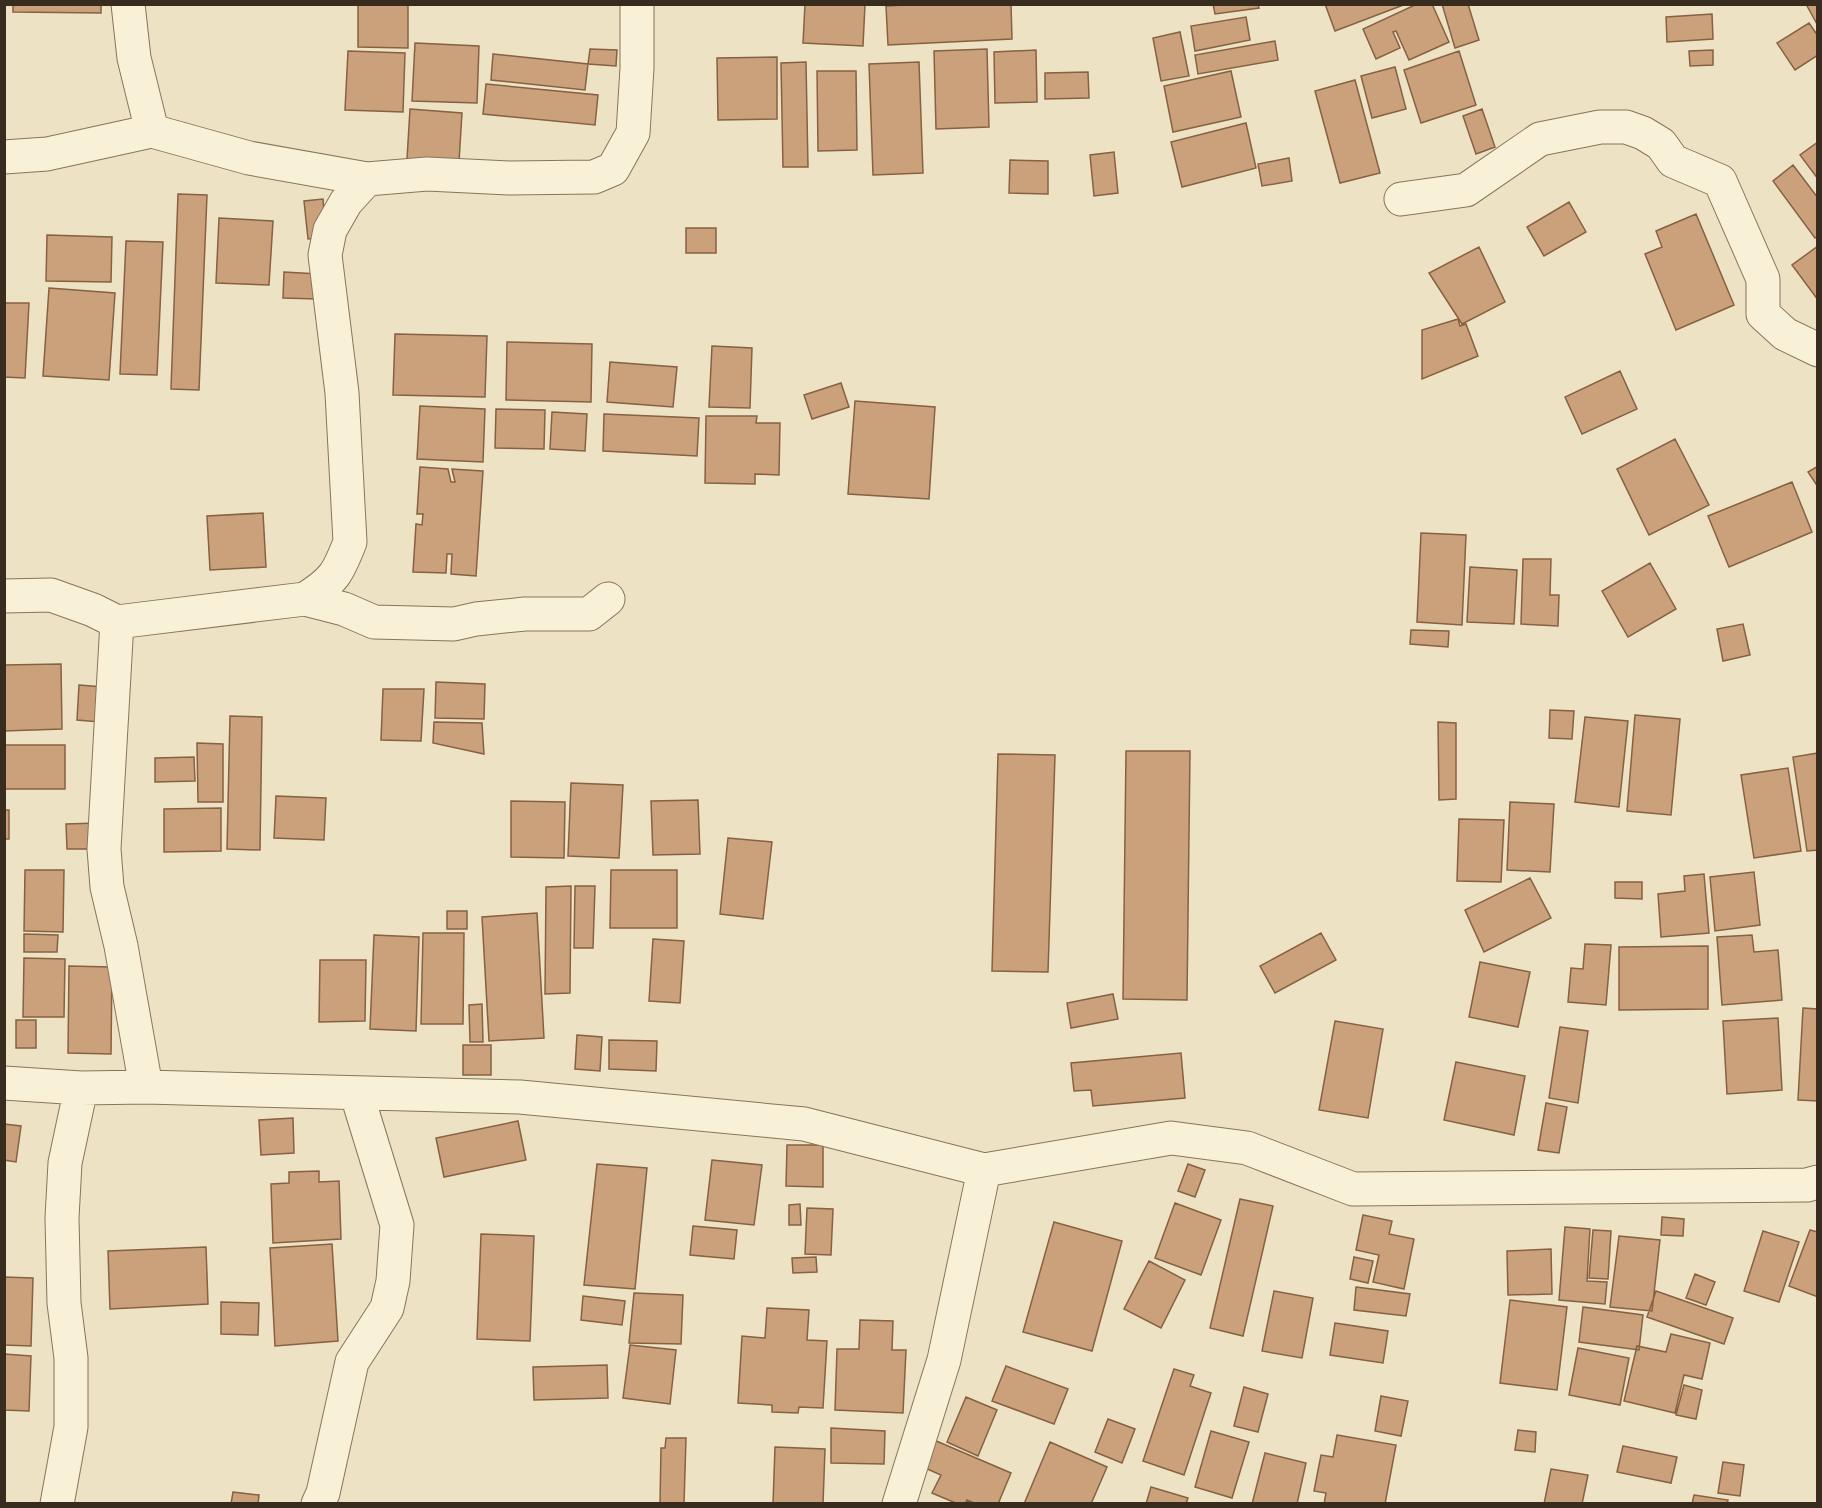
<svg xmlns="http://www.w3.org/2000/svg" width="1822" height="1508" font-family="'Zilla Slab',serif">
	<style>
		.building { fill: #caa17b; stroke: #866142; stroke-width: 1.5 }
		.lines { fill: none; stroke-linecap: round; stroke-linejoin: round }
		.minor-casing { stroke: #87755b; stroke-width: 35 }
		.minor { stroke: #f8f0d7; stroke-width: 33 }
	</style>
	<rect width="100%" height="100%" fill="#ede3c4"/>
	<path class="building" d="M13,4H101V13L13,12Z
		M358,4H408V48L358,47Z
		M805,4H865L863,46L803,43Z
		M920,4H1011L1012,39L888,45L886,6Z
		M1213,4H1258L1259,8L1215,14Z
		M1325,4H1406L1335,31Z
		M1417,4H1432L1449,42L1409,60L1396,31L1393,32L1400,48L1376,59L1363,29Z
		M1442,4H1468L1479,40L1455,48Z
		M1806,4H1818V26Z
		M1712,14L1713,39L1667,42L1666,17Z
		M1246,17L1250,40L1195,51L1191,26Z
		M1809,23L1818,36V55L1795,70L1777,43Z
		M1180,32L1189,76L1161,81L1153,38Z
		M1275,41L1278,60L1198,74L1195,55Z
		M415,43L479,46L477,103L412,101Z
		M590,49L617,50L616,66L588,64Z
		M987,49L989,127L936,129L934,51Z
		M1036,50L1037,102L995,103L994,52Z
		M1713,50V65L1690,66L1689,51Z
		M348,51L405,53L403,112L345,110Z
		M1459,51L1476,105L1421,123L1404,70Z
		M493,54L588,64L585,90L491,80Z
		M777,57V119L718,120L717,58Z
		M806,62L808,167H783L781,63Z
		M919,62L923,173L873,175L869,64Z
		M1395,67L1406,109L1372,118L1361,76Z
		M817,71H856L857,150L818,151Z
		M1231,71L1241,117L1173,132L1164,86Z
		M1088,72L1089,98L1045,99V73Z
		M1355,80L1380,173L1340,183L1315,91Z
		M486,84L598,95L595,125L483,114Z
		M410,109L462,113L459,162L407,159Z
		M1482,109L1495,147L1476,154L1463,116Z
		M1246,123L1256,168L1182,187L1171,142Z
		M1818,142V179L1800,155Z
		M1114,152L1118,193L1094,196L1090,155Z
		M1289,158L1292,181L1262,186L1258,164Z
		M1010,160L1048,161V194L1009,193Z
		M1793,165L1818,198V236L1815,238L1773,181Z
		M178,194L207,195L199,390L171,389Z
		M323,199L326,237L308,239L304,201Z
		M1569,202L1586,232L1544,256L1527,227Z
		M1696,214L1734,305L1676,330L1645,254L1662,247L1656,231Z
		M219,218L273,221L269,285L216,283Z
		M686,228H716V253H686Z
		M47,235L112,237L111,282L46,281Z
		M126,241L163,242L157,375L120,374Z
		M1818,246V300L1792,265Z
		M1479,247L1505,302L1462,324L1429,273Z
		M284,272L318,274L317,299L283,298Z
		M49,288L115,293L109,380L43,376Z
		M4,303H29L25,378L4,377Z
		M1458,319L1460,326L1466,324L1478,356L1422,379V330Z
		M395,334L487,336L485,397L393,395Z
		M507,342L592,344L591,402L506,400Z
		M712,346L752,348L750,408L709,407Z
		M610,362L677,367L673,407L607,402Z
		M1620,371L1637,409L1582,434L1565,397Z
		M841,383L849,407L812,419L804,395Z
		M855,401L935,407L929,499L848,494Z
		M420,406L485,409L483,462L417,459Z
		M496,409L545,410L544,449L495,448Z
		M552,412L587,414L585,451L550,449Z
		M604,414L699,418L697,456L603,451Z
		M706,416H757L756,423H780L779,475L755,474V484L705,483Z
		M1675,439L1709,505L1649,535L1617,469Z
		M1818,466V487L1808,472Z
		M420,467L448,469L451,482H455L452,469L483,471L476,576L451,574L452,554H447L446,573L413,572L416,524L422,525L423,514H417Z
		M1792,482L1812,532L1729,567L1708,516Z
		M263,513L266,567L210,570L207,516Z
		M1421,533L1466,535L1462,625L1417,622Z
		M1523,559H1551L1550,595H1559L1558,626L1521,624Z
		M1650,563L1676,609L1628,637L1602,591Z
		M1470,567L1517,570L1514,624L1467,622Z
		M1743,624L1750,655L1723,661L1717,629Z
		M1411,630L1449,631L1448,647L1410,644Z
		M61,664L62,729L4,731V665Z
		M436,682L485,684L484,719L435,718Z
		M79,685L103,687L100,722L77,720Z
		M383,689H424L421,741L381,740Z
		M1550,710L1574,711L1572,739L1549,738Z
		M1635,715L1680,719L1671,815L1627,811Z
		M230,716L262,717L260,850L227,849Z
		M1585,717L1628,721L1619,807L1575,802Z
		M434,722L482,723L484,754L433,743Z
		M1438,722L1456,723V799L1439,800Z
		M197,743L223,744V802H198Z
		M4,745H65V789H4Z
		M1126,751H1190L1187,1000L1123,999Z
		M1818,753V850L1807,851L1793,757Z
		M998,754L1055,755L1048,972L992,971Z
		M194,757L195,781L155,782V758Z
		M1788,768L1801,851L1754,858L1741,775Z
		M571,783L623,785L619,858L568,856Z
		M276,796L326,798L324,840L274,838Z
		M698,800L700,854L653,855L651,801Z
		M511,801L565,802L564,858L511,857Z
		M1510,802L1554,804L1550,872L1507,870Z
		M221,808V851L164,852V809Z
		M4,810H9V839H4Z
		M1459,819L1504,820L1501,882L1457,881Z
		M97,823V849H67L66,824Z
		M728,838L772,842L763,919L720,914Z
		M25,870H64L63,932L24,931Z
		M611,870H677V928H610Z
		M1754,872L1760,925L1715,931L1710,877Z
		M1704,874L1709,933L1661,937L1658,894L1685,891L1684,876Z
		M1530,878L1551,918L1484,952L1465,910Z
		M1615,882H1642V899L1615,898Z
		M571,886L570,993L545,994L546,887Z
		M575,886H595L593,948H574Z
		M447,911H467V929H447Z
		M537,913L544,1038L489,1041L482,917Z
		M423,933H464L463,1024H421Z
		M1321,933L1336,960L1275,993L1260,966Z
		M24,934L58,935L57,952H24Z
		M374,935L419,937L416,1031L370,1029Z
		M1752,935L1754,952L1778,950L1782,1000L1722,1005L1717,937Z
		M653,939L684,941L680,1003L649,1001Z
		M1585,944L1611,945L1606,1005L1568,1002L1571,968L1583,969Z
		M1708,946V1009L1619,1010V947Z
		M24,958L65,959L64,1017H23Z
		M320,960H366L365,1021L319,1022Z
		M1480,962L1530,972L1518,1027L1469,1017Z
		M69,966L112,967L111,1054L68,1053Z
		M1113,994L1118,1019L1071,1028L1067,1003Z
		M482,1004L483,1042H470L469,1005Z
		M1803,1008L1818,1009V1101L1798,1100Z
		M1778,1018L1782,1090L1727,1094L1723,1021Z
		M16,1020H36V1048H16Z
		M1335,1021L1383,1029L1368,1118L1319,1110Z
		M1560,1027L1588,1031L1578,1103L1549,1098Z
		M577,1035L602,1037L600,1071L575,1069Z
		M609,1040L657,1041L656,1071L609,1069Z
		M463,1045H491V1075H463Z
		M1181,1053L1185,1098L1093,1106L1091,1090L1074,1091L1071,1063Z
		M1456,1062L1525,1076L1514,1135L1444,1120Z
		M1546,1103L1567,1107L1559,1153L1538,1150Z
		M293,1118L294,1153L261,1155L259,1120Z
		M518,1121L526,1160L444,1177L436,1138Z
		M4,1124L21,1126L16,1162L4,1160Z
		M787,1145H823V1187L786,1186Z
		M712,1160L762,1165L754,1225L705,1220Z
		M597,1164L647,1168L635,1289L584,1285Z
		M1188,1164L1205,1170L1195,1197L1178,1191Z
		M319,1171V1182L339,1181L341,1239L273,1243L271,1184L289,1183V1172Z
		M1240,1199L1273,1206L1243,1336L1210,1328Z
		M1175,1203L1221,1220L1201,1275L1155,1258Z
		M800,1204L801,1225H789V1205Z
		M807,1208L833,1209L831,1255L805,1254Z
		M1363,1215L1392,1221L1389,1234L1414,1239L1404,1289L1373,1282L1379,1255L1356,1250Z
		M1662,1217L1684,1219L1683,1236L1661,1235Z
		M1054,1222L1122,1241L1092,1351L1023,1332Z
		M693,1226L737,1230L734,1259L690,1255Z
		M1565,1227L1590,1229L1587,1281L1607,1282L1605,1304L1559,1300Z
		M1593,1230L1611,1231L1608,1279L1589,1278Z
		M1810,1230L1818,1232V1297L1789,1286Z
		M1763,1231L1799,1242L1779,1302L1744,1291Z
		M481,1234L534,1236L530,1341L477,1339Z
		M1619,1236L1660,1240L1652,1311L1610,1307Z
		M332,1244L338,1341L275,1346L270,1248Z
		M206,1247L208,1304L110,1309L108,1251Z
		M1551,1249L1552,1294L1508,1295L1507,1251Z
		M816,1257L817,1272L793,1273L792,1258Z
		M1354,1257L1373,1261L1368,1283L1350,1279Z
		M1149,1261L1185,1280L1161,1328L1124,1309Z
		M1695,1274L1715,1282L1706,1305L1686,1298Z
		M4,1277L33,1278L31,1346L4,1345Z
		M1356,1287L1410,1294L1406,1316L1354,1310Z
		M1274,1291L1313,1298L1302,1358L1262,1351Z
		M1656,1291L1733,1318L1724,1344L1647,1317Z
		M634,1293L683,1295L681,1344L629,1343Z
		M583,1296L625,1301L622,1325L581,1320Z
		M1510,1300L1567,1307L1557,1390L1500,1383Z
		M221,1302L259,1303L258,1335L221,1334Z
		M1583,1307L1643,1315L1639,1350L1579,1342Z
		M767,1308L809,1310L807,1340L827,1341L823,1408L799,1407L798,1413L772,1412V1405L738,1403L742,1336L765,1338Z
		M860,1320L893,1321L892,1350H906L903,1413L835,1410L837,1349H859Z
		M1335,1323L1388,1331L1383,1363L1330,1355Z
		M1671,1334L1710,1343L1702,1379L1684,1375L1675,1413L1624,1401L1637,1346L1666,1352Z
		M630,1345L676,1350L670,1404L623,1398Z
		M1578,1348L1629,1358L1620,1405L1569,1395Z
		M4,1354L31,1356L29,1411L4,1410Z
		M607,1365L608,1398L534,1400L533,1367Z
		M1006,1366L1068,1389L1054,1424L992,1401Z
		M1174,1369L1194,1375L1190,1386L1211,1393L1184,1475L1143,1461Z
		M1684,1385L1702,1390L1696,1419L1676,1415Z
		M1244,1387L1268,1394L1258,1432L1234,1426Z
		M1381,1396L1408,1401L1401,1436L1375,1431Z
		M966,1397L997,1410L978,1456L947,1442Z
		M1108,1419L1135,1429L1122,1463L1095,1452Z
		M831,1428L885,1431L884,1464L831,1463Z
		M1518,1430L1536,1432L1535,1452L1515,1450Z
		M1211,1431L1249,1442L1232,1498L1195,1487Z
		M1337,1435L1396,1445L1385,1504H1324L1326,1493L1314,1491L1321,1455L1333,1457Z
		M666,1438H686L684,1504H660L661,1448H665Z
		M934,1440L1011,1473L998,1504H976L967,1500L965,1504H958L932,1493L941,1475L923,1467Z
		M1050,1442L1107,1467L1091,1504H1024Z
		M1623,1446L1677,1457L1671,1483L1617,1472Z
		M775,1447L825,1449L823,1504H773Z
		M1265,1453L1306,1463L1297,1504H1252Z
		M1723,1462L1744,1465L1740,1496L1718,1493Z
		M1551,1469L1588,1475L1582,1504H1544Z
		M1151,1487L1188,1498L1186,1504H1146Z
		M233,1492L259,1495L258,1504H231Z
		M1694,1495L1728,1500L1727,1504H1692Z"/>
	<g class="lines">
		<g class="minor-casing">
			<path id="minor" d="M152,131L249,158L367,179L427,174L509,178L594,177L613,169L633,133L637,68V4
				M4,157L47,154L152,131L134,58L128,4
				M1401,199L1466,190L1540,139L1600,127H1626L1643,133L1661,144L1673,161L1720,181L1763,279V314L1785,334L1818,350
				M4,596L51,595L93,610L117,622L305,599L344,609L374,622L454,624L476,619L525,614H589L608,599
				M305,599C334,581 338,573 350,542L342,393L325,255L330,230L346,202L367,179
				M117,622L104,849L107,887L121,946L146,1087
				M4,1083L81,1088L146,1087L520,1097L804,1124L984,1170L1171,1138L1247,1148L1353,1189L1807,1185L1818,1182
				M57,1504L71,1427V1358L64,1303L62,1218L65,1163L81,1088
				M318,1504L323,1493L352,1362L387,1308L393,1281L397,1225L357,1095
				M899,1504L944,1360L984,1170"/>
		</g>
		<use href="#minor" class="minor"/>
	</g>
	<rect width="1822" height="1508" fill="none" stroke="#382c1f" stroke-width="12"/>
</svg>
